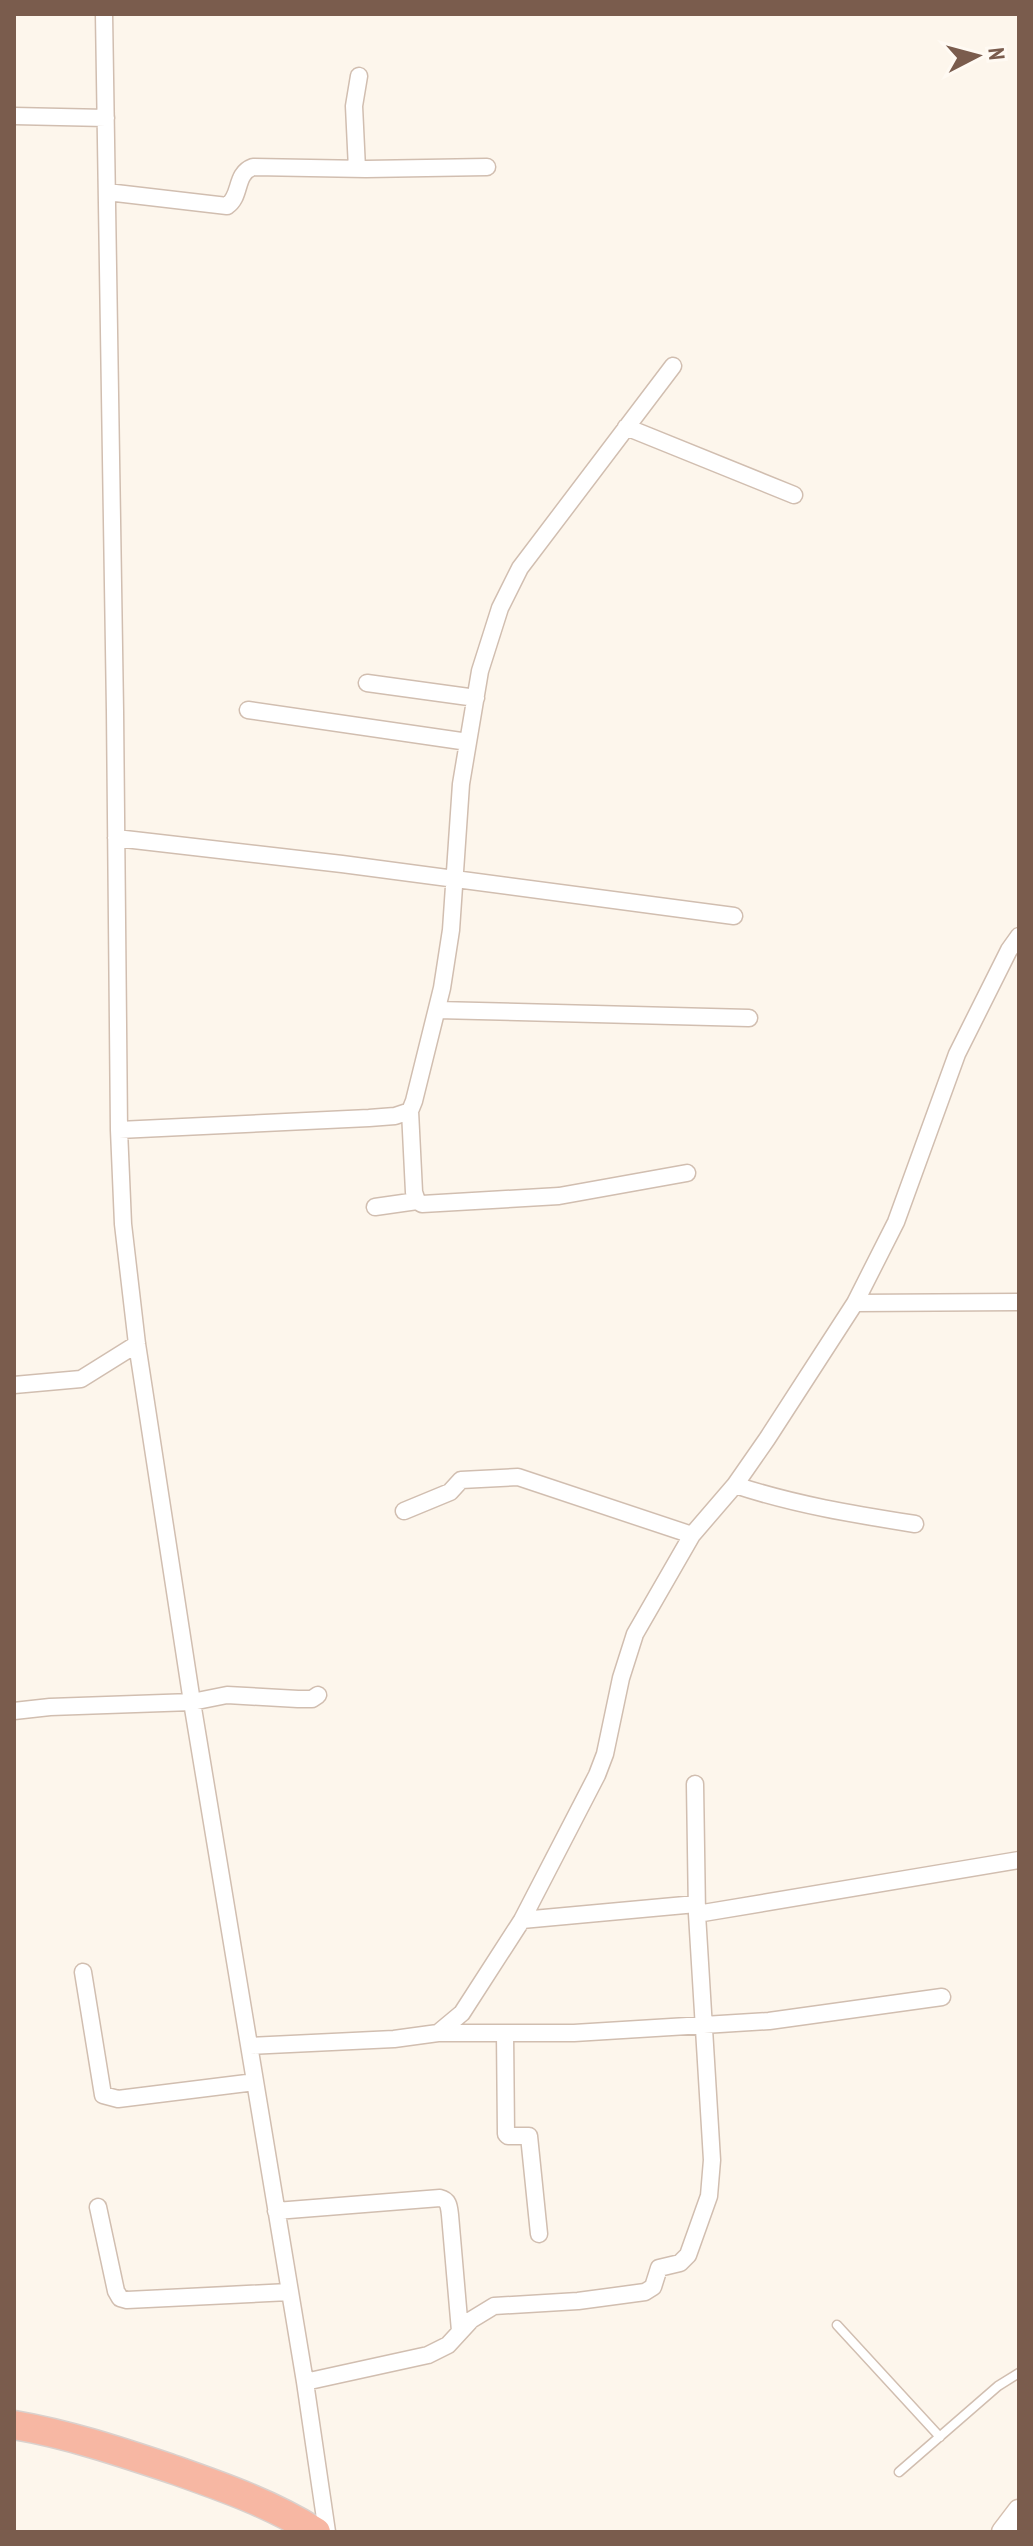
<svg xmlns="http://www.w3.org/2000/svg" width="1033" height="2546" font-family="'PT Sans Narrow',sans-serif">
	<style>
		.lines { fill: none; stroke-linecap: round; stroke-linejoin: round }
		.lane-casing { stroke: #d1beb0; stroke-width: 11 }
		.street-casing { stroke: #d1beb0; stroke-width: 19 }
		.secondary-casing { stroke: #d6c0b0; stroke-width: 25 }
		.highway-casing { stroke: #dad1cd; stroke-width: 31 }
		.lane { stroke: #fff; stroke-width: 8 }
		.street { stroke: #fff; stroke-width: 16 }
		.secondary { stroke: #fff; stroke-width: 22 }
		.highway { stroke: #f7b7a3; stroke-width: 28 }
	</style>
	<rect width="100%" height="100%" fill="#fdf6ec"/>
	<g class="lines">
		<g class="lane-casing">
			<path id="lane" d="M837,2325L940,2437
				M899,2472L998,2386L1019,2373"/>
		</g>
		<g class="street-casing">
			<path id="street" d="M104,14L115,711L119,1130L123,1224L137,1344L192,1702L305,2382L327,2532
				M14,116L106,118
				M357,169L354,106L359,76
				M107,192L227,206C242,196 234,174 253,167L366,169L487,167
				M626,427L794,495
				M367,683L476,698
				M248,710L468,742
				M116,838L342,864L734,916
				M437,1010L749,1018
				M410,1111L414,1192L417,1201L422,1204L559,1196L687,1173
				M119,1130L369,1118L395,1116L410,1111L414,1101L442,988L451,930L461,784L480,671L500,608L520,568L673,366
				M375,1207L417,1201
				M855,1303L1019,1302
				M14,1385L81,1379L137,1344
				M735,1485C796,1505 852,1514 915,1524
				M404,1511L450,1492L461,1480L518,1477L692,1535
				M14,1711L50,1707L192,1702L227,1695L298,1699H312L318,1695
				M697,1914L1019,1860
				M522,1920L696,1904
				M83,1972L103,2095L118,2099L255,2082
				M438,2033H574L769,2021L942,1997
				M505,2033L506,2134L508,2136H529L539,2234
				M250,2046L394,2039L438,2033L462,2013L522,1920L597,1775L605,1754L621,1678L635,1634L692,1535L735,1485L767,1439L855,1303L896,1222L957,1054L1009,950L1019,936
				M98,2207L116,2291L120,2298L127,2300L289,2292
				M276,2211L440,2198C449,2200 449,2207 450,2215L460,2331
				M305,2382L428,2355L448,2345L471,2320L494,2306L578,2301L645,2292L653,2287L659,2268L680,2263L688,2255L709,2196L712,2160L697,1914L695,1784"/>
		</g>
		<g class="secondary-casing">
			<path id="secondary" d="M1003,2532L1019,2511"/>
		</g>
		<g class="highway-casing">
			<path id="highway" d="M14,2425C67,2434 118,2451 169,2468C220,2486 270,2503 316,2532"/>
		</g>
		<use href="#lane" class="lane"/>
		<use href="#street" class="street"/>
		<use href="#secondary" class="secondary"/>
		<use href="#highway" class="highway"/>
	</g>
	<rect width="1033" height="2546" fill="none" stroke="#7a5c4d" stroke-width="32"/>
	<g transform="translate(977 56) rotate(84)" stroke="#fffaf3" stroke-width="6" paint-order="stroke">
	<path d="M0-6L14 30L0 20L-14 30Z" fill="#7a5c4d"/>
	<text y="-12" font-size="22" font-weight="bold" text-anchor="middle" fill="#7a5c4d">N</text>
	</g>
</svg>
